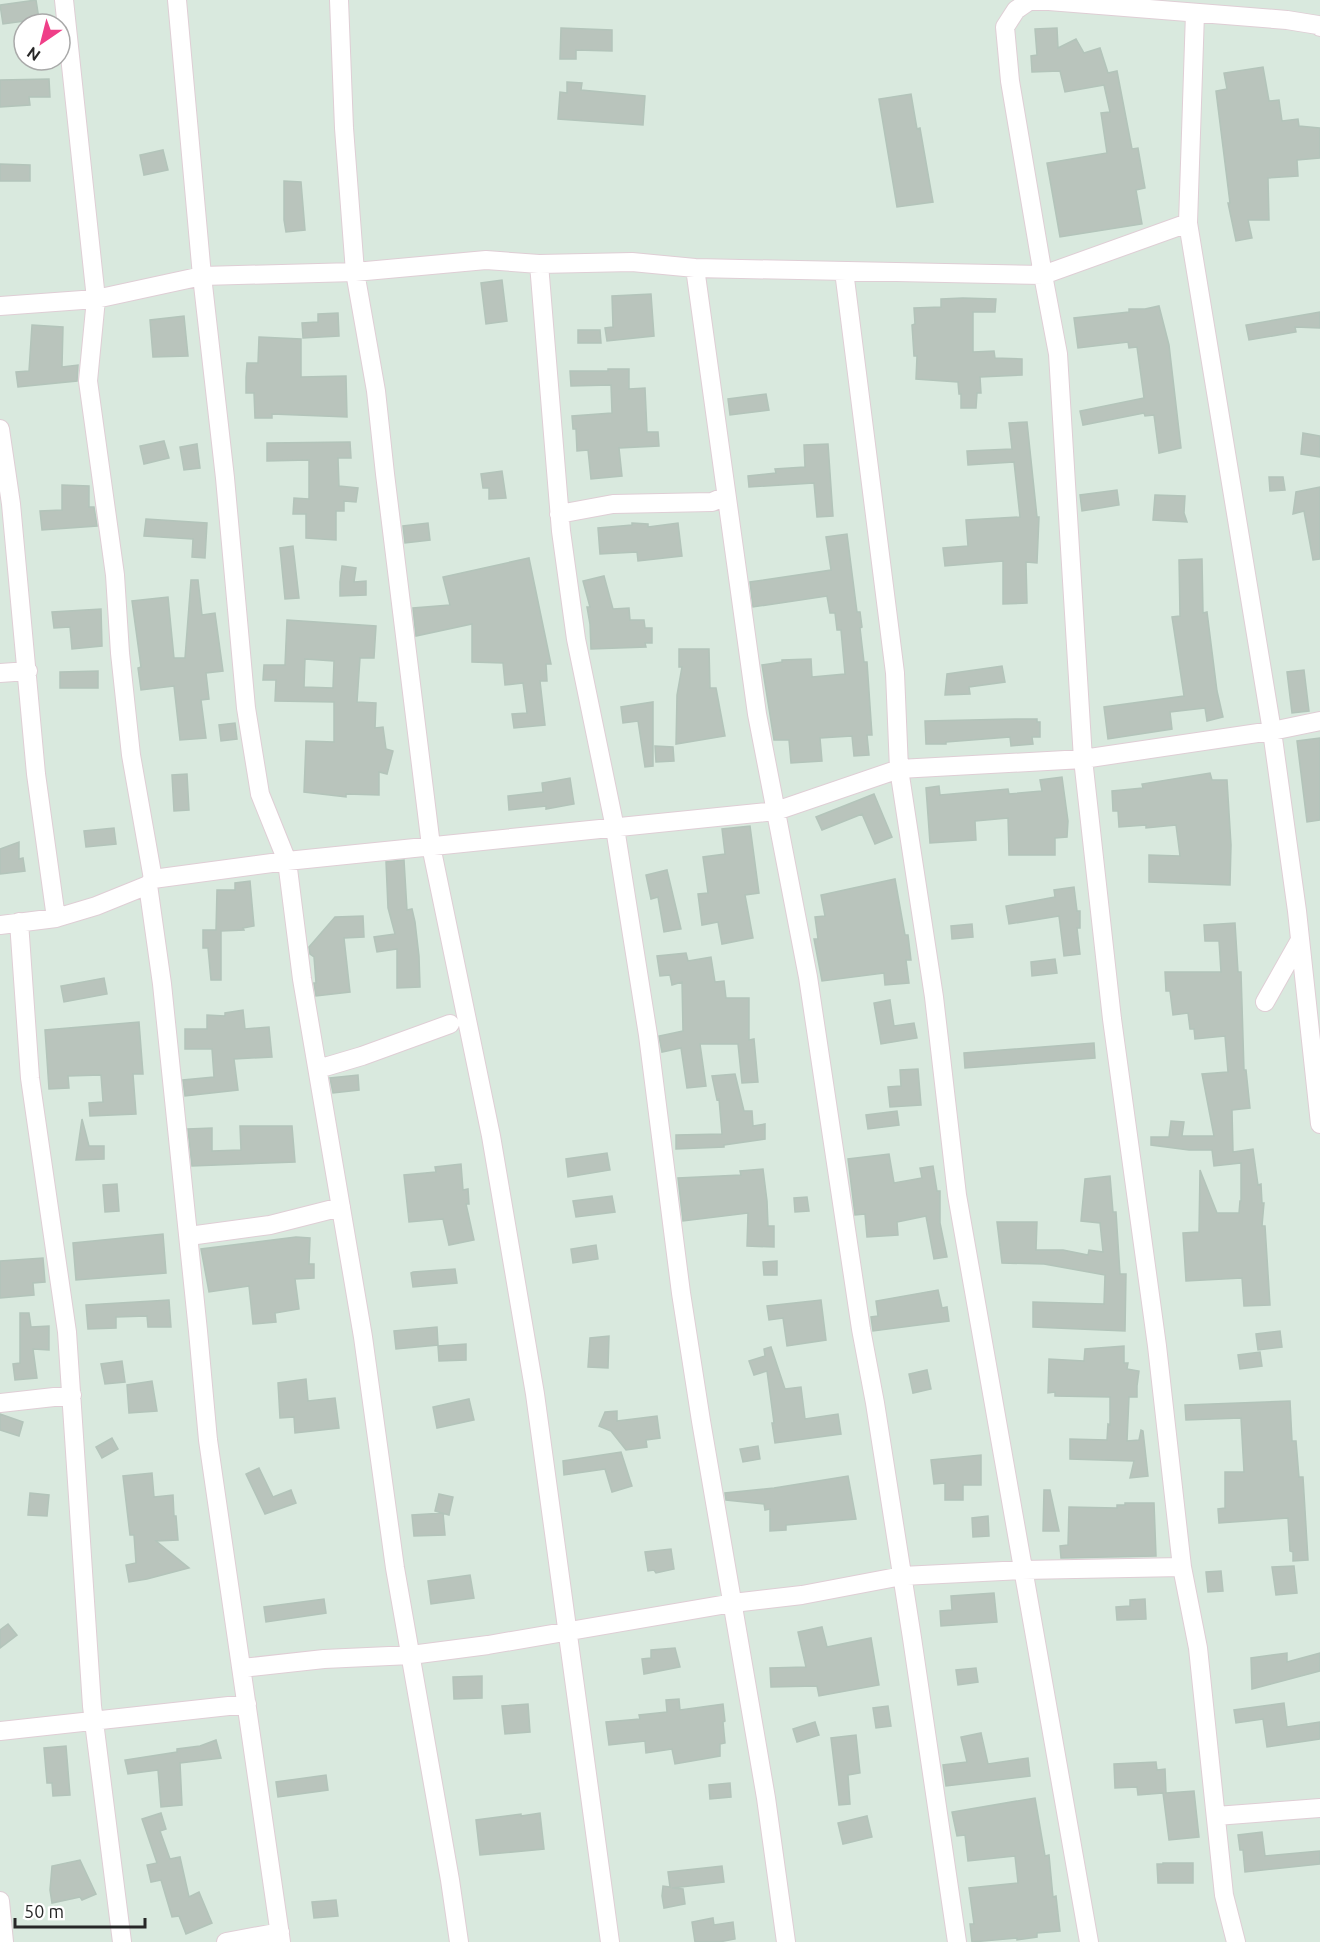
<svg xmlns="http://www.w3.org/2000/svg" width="1320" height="1942" font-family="Ubuntu,sans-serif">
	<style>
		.building { fill: #b9c4bc; stroke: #b3c4ba; stroke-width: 1.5; fill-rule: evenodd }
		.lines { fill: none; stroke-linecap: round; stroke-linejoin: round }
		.minor-casing { stroke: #dfced5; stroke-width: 20 }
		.minor { stroke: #fff; stroke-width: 18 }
	</style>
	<rect width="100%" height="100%" fill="#d9e9de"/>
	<path class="building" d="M36,0L39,19L3,24L0,5Z
		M561,28L612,30V51L576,50V59H560Z
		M1057,28L1058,48L1076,39L1084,53L1100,48L1108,73L1117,71L1132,149L1138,148L1145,188L1136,190L1142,224L1060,237L1047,163L1107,153L1101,113L1110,112L1104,85L1065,92L1060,71L1032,72L1031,56L1037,55L1035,29Z
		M1263,67L1269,101L1279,100L1282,121L1298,119L1299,126L1320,128V158L1297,160L1298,176L1268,178L1269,220H1248L1252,238L1236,241L1228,203H1230L1216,91L1227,89L1224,73Z
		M49,79L50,97H29L30,105L0,107V80Z
		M567,82L582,83L581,90L645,96L643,125L558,119L560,92L567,93Z
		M911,94L917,129L920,128L933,202L897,207L879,99Z
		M163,150L168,170L144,175L140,155Z
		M0,164L30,165V181H0Z
		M284,181L301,182L305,230L286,232L284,220Z
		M502,280L507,321L486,324L481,283Z
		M651,294L654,336L607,341L605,328L613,327L612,296Z
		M963,298L996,299L995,312H973V352L994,351L995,358L1022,359V375L980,377L981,393H977L976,408H961V394H959L958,382L916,379L917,356H914L912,325L915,324L914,308L941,307V299Z
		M1159,306L1169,345L1181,448L1159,453L1154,415L1145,416L1144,413L1083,425L1080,411L1144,398L1137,347L1129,348L1128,342L1078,348L1074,318L1129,312V309H1145Z
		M1320,312V328L1295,327L1296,332L1249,340L1246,325Z
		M338,313L339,336L303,338L302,323L318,322V314Z
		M184,316L188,356L153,357L150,320Z
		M32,325L63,327L62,367L78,365L77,381L18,387L16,372L29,371Z
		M578,330H600L601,343H578Z
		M259,337L301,339V377L346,376L347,417L272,414V418H255L254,393H246V377L247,363H258Z
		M608,369H629V389L645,388L647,432H658L659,446L619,448L622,476L591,479L588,450L577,451L576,429H573L572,416L612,413L611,385L571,386L570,371H608Z
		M766,394L769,410L730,415L728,399Z
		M1027,422L1037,517H1039L1037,563L1026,562L1027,603L1003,604V561L945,566L943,548L968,546L966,520L1020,517L1014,462L968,465L967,451L1012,449L1009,423Z
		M1303,433L1320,436V457L1301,454Z
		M164,441L169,458L144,464L140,446Z
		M350,442L351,458H338L339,486L358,488L356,502L344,501V511H336V540L306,538V514H293L294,498L309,499V460L267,461V443Z
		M197,444L200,468L184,470L180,447Z
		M828,444L833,516L817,517L814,483L749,487L748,476L776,473L775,469L805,467L804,445Z
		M502,471L506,498L489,499V488H483L481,474Z
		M1269,477H1283L1285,490L1270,491Z
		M62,485L89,486V507H94L97,526L42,530L40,511L62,510Z
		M1320,487V559L1313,560L1304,511L1293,514L1296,492Z
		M1117,490L1119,505L1082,511L1080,495Z
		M1155,495L1185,496L1184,513L1187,522L1153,520Z
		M146,519L207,523L205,558L192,557L193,539L144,536Z
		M428,523L430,540L405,543L403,526Z
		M632,523L648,524V527L678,523L682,556L638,561L637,552L600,554L598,528L632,525Z
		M847,534L857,612H860L862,627L860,628L864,662H867L872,735H867L869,755L854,756L852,736L820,738L822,761L791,763L789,740H774L762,665L782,662V660L811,659L812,677L845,674L841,630H837L835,613H830L827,596L753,607L750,582L831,570L826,537Z
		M293,546L299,598L285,599L280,548Z
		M529,558L551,664H546L547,681H540L545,725L514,728L512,714L527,713L523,683L505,685L503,663L472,662V624L416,636L413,608L450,605L443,577Z
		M1202,559L1203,613L1207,612L1217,691L1223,717L1207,721L1205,708L1170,712L1172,729L1108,739L1104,707L1184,696L1172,617L1180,616L1179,560Z
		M342,566L356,568L354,582L366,581V595L340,596V582Z
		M604,576L613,609L629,608L630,620H644L645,628H652V643H645L646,647L591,649L590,624L587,607H590L583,581Z
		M191,580H198L202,615L215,613L223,671L206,673L209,699L201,700L206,738L180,740L174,686L141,690L138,668L141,667L132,601L168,597L174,658H185Z
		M101,609L102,646L72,649L70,627L54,628L52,612Z
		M287,620L376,626L374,658H360L357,702L376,703L375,728L383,727L386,749L393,751L387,774L379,772V795L346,794V797L304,792L306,741L334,742V702L275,701L276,680H263L264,665H285ZM305,659L334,661L333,688L304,687Z
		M679,649H709L710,688H716L725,736L676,744L677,695L682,667H679Z
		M1002,666L1005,682L969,687L970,694L945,695L947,674Z
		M1304,670L1309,711L1292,713L1287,672Z
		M98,671V688H60V672Z
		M653,702V766L645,767L638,721L623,723L621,707Z
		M1015,719H1037V722H1040V737H1032L1033,744L1011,746L1010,737L946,742V744H926L925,721Z
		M235,723L237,739L221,741L219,725Z
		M1320,738V820L1307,822L1297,741Z
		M655,746L673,747L674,761L656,762Z
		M1210,773L1212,780H1227L1231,845L1230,885L1149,882V855L1180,856L1176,825L1146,828V825L1119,827L1118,811H1113L1112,791L1143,788L1142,784Z
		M187,774L189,810L174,811L172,775Z
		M1062,777L1068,821L1067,837L1055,838V855H1009L1008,818L975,821L976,840L930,843L926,788L939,786L940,795L1008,789L1009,794L1042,791L1040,780Z
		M570,778L574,804L546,809V806L509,810L508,796L543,792L542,783Z
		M874,794L892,837L875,844L862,814L822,830L816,817Z
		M750,826L759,893L745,895L753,938L722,944L718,922L702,925L698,894L708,893L703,857L725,854L722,829Z
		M114,828L116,844L86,847L84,831Z
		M19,842V859L23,858L25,871L0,874V849Z
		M404,860L407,910L412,909L415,922L419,956L420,987L397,988V949L377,952L374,937L395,934L388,908L386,862Z
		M667,870L681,929L664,932L658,897L651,899L646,875Z
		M895,879L905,935H908L911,960H906L909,983L885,985L884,973L822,981L814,939H818L815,917L825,916L821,895Z
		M250,881L254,926L243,928L244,930L221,931V980H211L208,948H203V930H216L217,890H235V883Z
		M1074,887L1077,911H1080V928H1077L1080,954L1064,956L1059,916L1009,924L1006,906L1055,897L1054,890Z
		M363,916L364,937L344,938L350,992L316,996L314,983H316L314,957L310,954L309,947L335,917Z
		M1235,923L1238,972H1241L1244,1070H1246L1250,1108L1232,1110L1233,1152L1253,1149L1258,1185L1261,1184L1262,1203H1264L1262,1226H1265L1270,1305L1244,1306L1242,1278L1186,1281L1183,1233L1199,1232L1200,1170L1217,1213H1239L1240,1201H1241V1163L1214,1166L1212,1150H1189L1151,1145V1137H1169L1171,1121L1184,1122L1182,1136H1214L1202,1074L1228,1072L1225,1036L1195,1039L1194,1029H1190L1188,1013L1173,1015L1170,991H1166L1165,972H1221L1219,941H1205L1204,925Z
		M972,924L973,937L952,939L951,926Z
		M686,953L688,961L711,957L715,982L724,981L726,998H749V1040L754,1039L758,1082L742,1083L738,1044H700L706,1086L687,1088L681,1048L662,1052L659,1036L683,1031L682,982L672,985L670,975L660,976L657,956Z
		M1055,959L1057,973L1032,976L1031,962Z
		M104,978L107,994L64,1002L61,986Z
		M890,1000L894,1026L914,1023L917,1038L881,1044L874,1003Z
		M243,1010L245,1029L269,1027L272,1057L234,1059L238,1090L185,1096L183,1080L214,1077L212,1049H185V1029H207V1015L225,1016V1013Z
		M139,1022L143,1074H133L136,1114L90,1116L89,1103L103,1102L101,1075L68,1076L69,1088L49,1089L45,1030Z
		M1094,1043L1095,1058L965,1068L964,1053Z
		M918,1069L921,1105L890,1107L888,1087L901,1086L900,1070Z
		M735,1074L744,1111H752L753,1126L765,1124V1139L724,1145V1147L676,1149V1135L722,1134L719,1099L717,1100L712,1076Z
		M358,1075L359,1090L333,1093L330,1078Z
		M897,1111L899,1125L868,1129L866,1115Z
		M82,1119L89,1146H104V1159L76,1160Z
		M240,1126H292L295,1162L192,1166L188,1129L212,1128V1151L241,1150Z
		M607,1153L610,1170L568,1177L566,1159Z
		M889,1154L894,1183L922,1178L920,1168L933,1166L937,1191H940V1223L947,1257L934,1259L926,1216L897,1222L898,1235L867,1237L865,1214L855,1215L848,1159Z
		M461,1164L463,1190L468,1189L469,1204H466L474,1240L449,1245L443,1219L409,1222L404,1175L436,1172L435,1167Z
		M763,1169L767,1201L768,1226H774V1247L747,1246L748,1213L683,1221L678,1178L741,1175L740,1171Z
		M1110,1176L1113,1212H1116L1120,1274H1126L1125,1331L1033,1327V1302L1104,1304L1105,1275L1044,1264L1002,1263L997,1222H1037L1036,1250H1063L1088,1255L1089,1250L1103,1252L1100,1223L1081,1221L1085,1179Z
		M117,1184L119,1211L105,1212L103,1185Z
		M612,1196L615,1212L576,1217L573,1201Z
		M807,1197L809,1211L795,1212L794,1198Z
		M163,1234L166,1273L76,1280L73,1243Z
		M296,1237L310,1238L309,1264H314V1278L295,1279L299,1309L275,1313L276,1322L253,1324L249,1286L209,1292L201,1249Z
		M596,1245L598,1259L573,1263L571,1249Z
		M43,1258L45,1282L33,1283L34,1295L0,1298V1261Z
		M777,1261V1275H764L763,1262Z
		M455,1269L457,1283L413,1287L411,1273L413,1272Z
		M938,1290L942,1308L947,1307L949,1321L873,1331L871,1317L878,1316L876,1301Z
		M169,1300L171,1327H148L147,1316L116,1317V1328L88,1329L86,1305Z
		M821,1300L826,1340L787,1346L783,1318L769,1320L767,1306Z
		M20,1313H29L31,1327L49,1326V1350L33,1349L37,1378L15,1380L13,1364L20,1363Z
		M437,1327L438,1345L396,1349L394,1331Z
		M1280,1331L1282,1347L1258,1350L1256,1334Z
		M609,1336L608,1368L588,1367L590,1338Z
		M466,1344V1360L439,1361L438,1346Z
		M1124,1346V1363H1128L1127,1369L1139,1371L1137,1386V1397H1129L1127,1441L1139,1440L1141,1430L1143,1431L1148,1476L1130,1478L1134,1461L1070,1459V1439L1107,1440L1108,1424L1110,1425V1397L1055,1396V1392L1048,1393L1049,1359L1084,1361L1085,1349Z
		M771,1347L785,1389L801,1387L805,1419L838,1414L841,1434L775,1443L772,1423H774L767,1371L754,1375L749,1361L765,1356L764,1349Z
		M1260,1352L1262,1366L1240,1369L1238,1355Z
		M122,1361L125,1382L105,1384L101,1364Z
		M927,1370L931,1389L913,1393L909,1374Z
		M306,1379L308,1401L335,1398L339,1428L295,1433L294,1417L280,1418L278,1383Z
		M152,1381L157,1411L129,1413L127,1385Z
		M469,1399L474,1420L437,1428L433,1407Z
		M1290,1401L1292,1441H1296L1299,1477H1303L1308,1560L1293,1561V1552L1290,1551L1288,1518L1219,1523L1218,1509L1225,1508V1472H1244L1241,1418L1186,1420L1185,1405Z
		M617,1411V1421L657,1416L660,1438L646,1440L647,1447L626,1450L611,1431L599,1426L605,1412Z
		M0,1414L23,1422L19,1436L0,1430Z
		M112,1438L118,1449L102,1458L96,1447Z
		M758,1446L760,1459L743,1462L740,1449Z
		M621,1452L632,1486L612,1492L605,1469L564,1475L563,1461Z
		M981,1455V1485H963V1500H945V1483L934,1484L931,1460Z
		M259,1468L273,1497L291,1490L296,1503L265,1514L246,1474Z
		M152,1473L154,1497L173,1495L174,1516H176L178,1540L156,1541L189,1568L147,1579L129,1582L126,1565L136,1563L134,1535H130L123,1476Z
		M848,1476L856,1519L786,1525V1530L770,1531V1509L765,1510L764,1504L726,1500L725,1493L774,1488Z
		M1044,1490H1050L1059,1531H1043Z
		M30,1493L49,1495L47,1516L28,1515Z
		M439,1494L453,1497L449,1515L435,1511Z
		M1125,1503H1154L1156,1556L1061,1558L1060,1546L1068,1545L1069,1507L1117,1508V1505H1125Z
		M443,1513L445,1535L414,1536L412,1515Z
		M988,1516L989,1536L973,1537L972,1518Z
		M671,1549L674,1569L656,1573L654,1570L648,1571L645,1552Z
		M1294,1566L1297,1593L1276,1595L1272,1567Z
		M1221,1571L1223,1591L1208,1592L1206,1572Z
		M470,1575L474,1598L431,1604L428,1581Z
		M994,1593L997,1622L941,1626L940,1611L952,1610L951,1596Z
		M324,1599L326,1613L266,1622L264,1607Z
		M1145,1599L1146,1619L1117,1620L1116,1607L1130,1606V1600Z
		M8,1624L17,1635L0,1648V1630Z
		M822,1627L827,1647L871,1638L879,1685L819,1696L817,1686L771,1687L770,1668L806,1667L798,1632Z
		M675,1648L680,1667L644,1674L642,1659L651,1658V1650Z
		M1287,1653V1662L1320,1653V1671L1252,1689L1251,1658Z
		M976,1668L978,1682L958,1685L956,1670Z
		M482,1676V1698L454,1699L453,1677Z
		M679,1699L680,1710L723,1704L725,1721L723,1722L725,1743L720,1744V1756L675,1764L672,1749L646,1753L645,1741L609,1745L606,1722L640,1719L639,1715L667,1712L666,1700Z
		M1284,1703L1287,1727L1320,1722V1739L1267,1747L1263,1719L1236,1723L1234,1710Z
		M528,1704L530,1732L505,1734L502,1706Z
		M888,1706L891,1726L876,1728L873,1708Z
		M815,1722L819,1735L797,1742L793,1729Z
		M981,1733L988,1764L1028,1758L1030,1776L946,1786L943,1765L967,1762L961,1737Z
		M856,1735L860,1773L848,1775L850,1804L839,1805L831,1738Z
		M216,1740L221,1758L180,1763L182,1805L161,1807L158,1770L128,1774L125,1760L177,1752V1749L200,1746Z
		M66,1746L70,1795L53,1796L52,1783H47L44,1748Z
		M1156,1762L1157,1770L1165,1769L1166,1793L1194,1791L1199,1837L1169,1840L1163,1793L1138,1795L1137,1787L1115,1788L1114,1764Z
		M326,1775L328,1790L278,1797L276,1782Z
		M730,1783L731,1797L710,1799L709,1785Z
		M1035,1798L1045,1856L1049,1855L1053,1897L1056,1896L1060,1931L1037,1933V1937L1017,1940V1938L972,1942L970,1924H974L969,1888L1018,1883L1015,1856L968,1861L965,1835L957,1836L952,1812Z
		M161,1813L166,1829L160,1831L170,1859L180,1857L189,1897L199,1892L212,1923L186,1934L179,1916L172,1917L161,1880L151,1882L147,1865L157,1863L142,1819Z
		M540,1813L544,1849L480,1855L476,1820L521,1814V1816Z
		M867,1816L872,1837L843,1844L838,1823Z
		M1262,1832L1265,1856L1320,1851V1864L1245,1872L1243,1850H1240L1238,1835Z
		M80,1860L96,1894L82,1900L80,1897L52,1903L50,1890L52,1866Z
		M1163,1863H1193V1883H1158L1157,1864H1163Z
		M722,1866L724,1882L672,1888L683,1889L685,1904L664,1908L662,1896L663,1886L670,1887L668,1872Z
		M336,1900L338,1916L314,1918L312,1902Z
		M713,1918L714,1925L733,1922L735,1939L719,1942H695L692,1922Z"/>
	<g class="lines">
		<g class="minor-casing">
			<path id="minor" d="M64,0L96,299L88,381L115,575L120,653L131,755L153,879
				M177,0L202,276L225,478L246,708L260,794L287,861L302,979L363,1337L395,1568L450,1880L459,1942
				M339,0L344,128L355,272L376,391L385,474L431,846L491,1136L535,1394L610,1942
				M1195,13L1188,223L1272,731L1297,911L1320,1124
				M1188,223L1043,275L1010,81L1005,27L1016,10L1029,1H1049L1287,20L1318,25L1320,27
				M539,264L561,531L576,639L615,828L648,1035L681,1293L701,1421L766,1798L786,1942
				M695,268L757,714L808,977L861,1329L875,1403L912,1638L957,1942
				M844,271L895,673L899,769L934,997L957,1195L1089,1942
				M0,306L96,299L202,276L355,272L486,260L539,264L632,262L695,268L1043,275L1058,354L1083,759L1112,1019L1157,1346L1182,1567L1198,1648L1224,1895L1236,1942
				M0,429L11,504L36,774L56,918
				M559,514L613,504L712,502L726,496
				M0,673L28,671
				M148,885L162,984L198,1331L208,1440L281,1942
				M19,922L30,1078L67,1332L92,1706L122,1942
				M0,925L56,918L96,906L148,885L153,879L287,861L776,811L899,769L1083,759L1272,731L1320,721
				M1265,1002L1300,940
				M318,1069L362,1056L450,1024
				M189,1236L270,1225L341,1207
				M0,1403L72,1395
				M242,1668L324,1659L411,1655L488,1645L733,1603L802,1595L902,1576L1022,1570L1182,1567
				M0,1731L247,1704
				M1216,1816L1320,1808
				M0,1901L4,1942
				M226,1942L280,1932"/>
		</g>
		<use href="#minor" class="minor"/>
	</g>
	<g transform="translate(42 42) rotate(215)"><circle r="28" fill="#ffffff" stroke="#a9a9a9" stroke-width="1.5"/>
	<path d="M0-4.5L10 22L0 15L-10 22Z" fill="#ef3f88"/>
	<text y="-9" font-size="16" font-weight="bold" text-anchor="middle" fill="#272727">N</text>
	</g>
	<path d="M15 1918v9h130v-9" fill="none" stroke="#272727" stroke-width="3"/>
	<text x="24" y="1918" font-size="18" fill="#272727" stroke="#ffffff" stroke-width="4.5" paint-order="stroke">50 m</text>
</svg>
